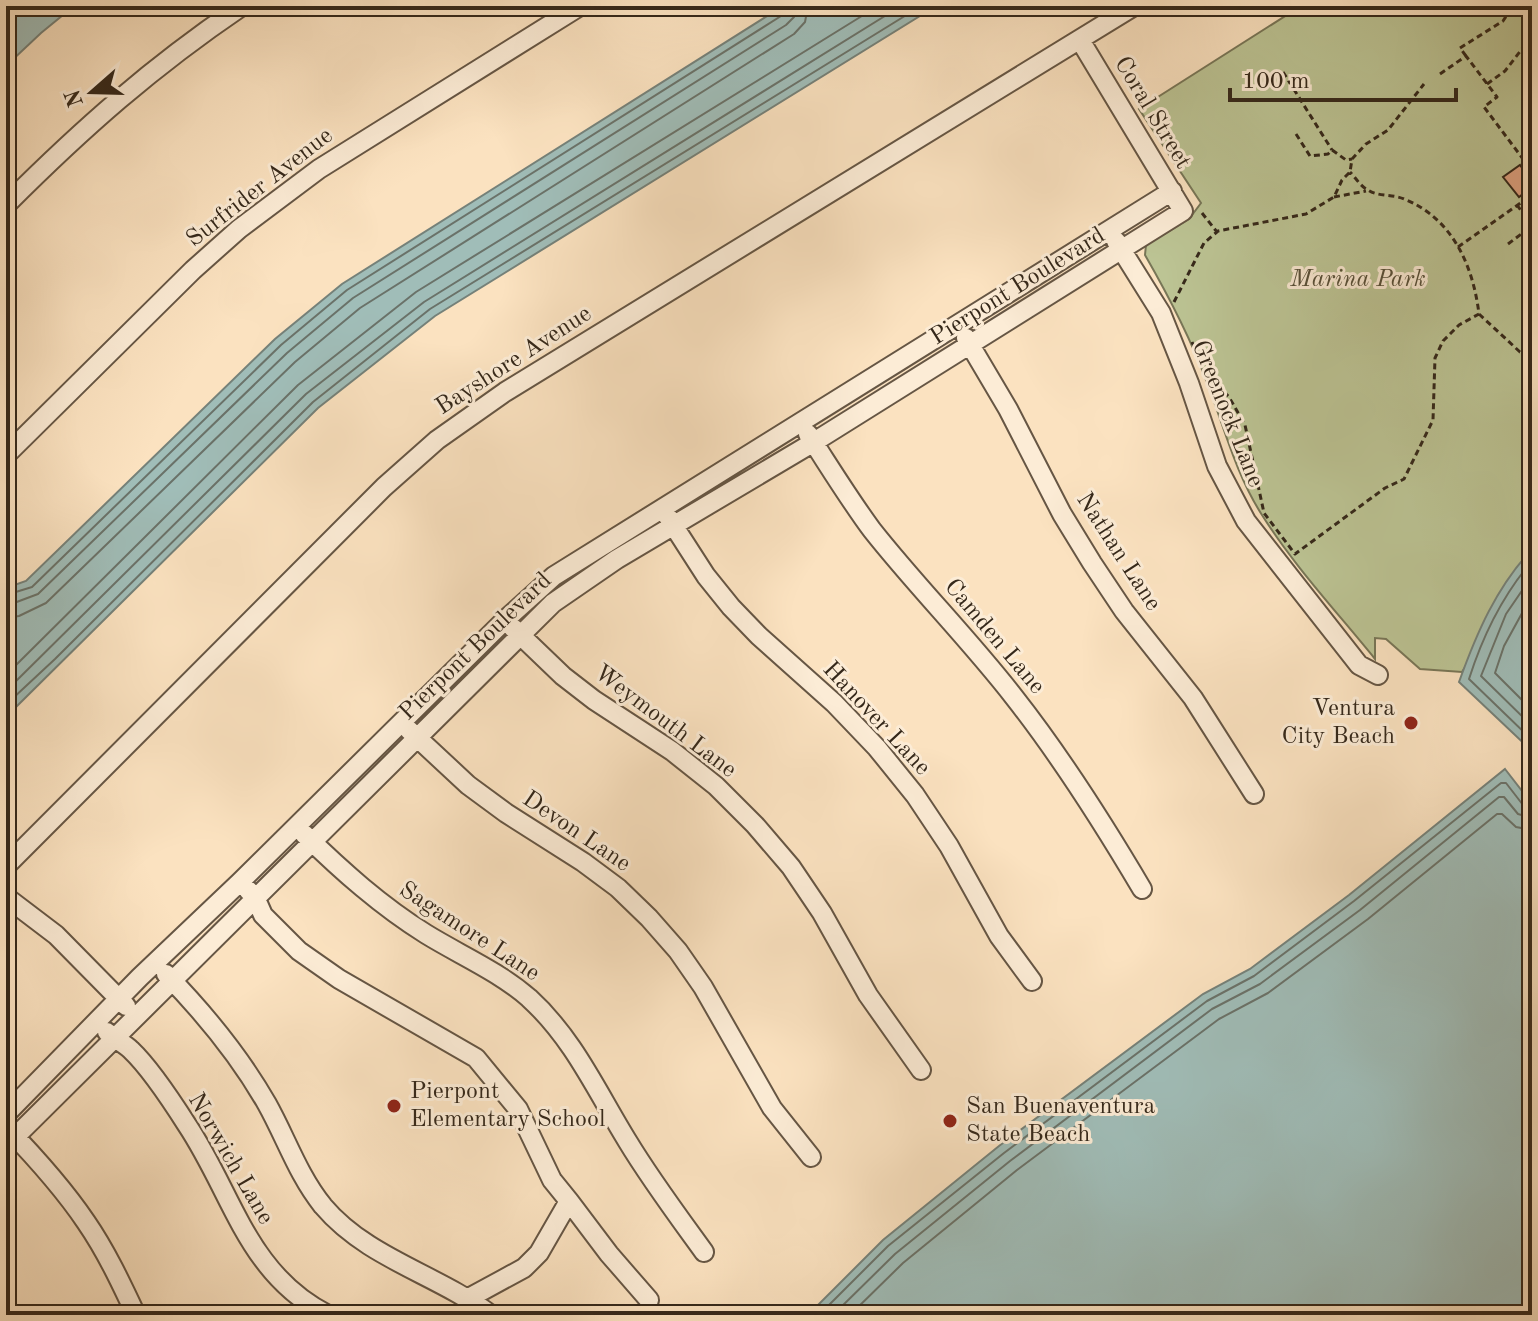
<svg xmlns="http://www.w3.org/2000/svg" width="1538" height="1321" font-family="'Old Standard TT',serif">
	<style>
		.green { fill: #bcc494; stroke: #787657; stroke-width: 2 }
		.water { fill: #a0bdb8; stroke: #758179; stroke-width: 2 }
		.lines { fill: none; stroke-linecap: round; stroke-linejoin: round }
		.shore { stroke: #6a7269; stroke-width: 2 }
		.building { fill: #dfa281; stroke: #35281a; stroke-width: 2 }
		.minor-casing { stroke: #665644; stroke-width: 22 }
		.path { stroke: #35281a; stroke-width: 3; stroke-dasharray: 6 4; stroke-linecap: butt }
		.minor { stroke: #fcecd6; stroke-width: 18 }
		.poi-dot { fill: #8f2418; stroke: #fcecd6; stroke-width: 3 }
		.labels { text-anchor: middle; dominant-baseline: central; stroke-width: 6; stroke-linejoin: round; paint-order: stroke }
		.street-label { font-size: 24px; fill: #35281a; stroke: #fcecd6 }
		.park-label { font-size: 24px; font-style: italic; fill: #574f38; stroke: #fcecd6 }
		.poi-label { font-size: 24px; fill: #35281a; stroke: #fcecd6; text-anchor: start }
	</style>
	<rect width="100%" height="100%" fill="#fbe2c0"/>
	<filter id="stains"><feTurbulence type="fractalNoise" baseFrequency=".0025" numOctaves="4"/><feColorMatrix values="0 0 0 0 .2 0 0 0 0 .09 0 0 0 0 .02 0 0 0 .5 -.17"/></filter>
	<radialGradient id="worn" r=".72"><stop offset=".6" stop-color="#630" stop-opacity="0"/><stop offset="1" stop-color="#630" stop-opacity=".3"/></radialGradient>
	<path class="green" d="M1301,6H1532V568L1518,583L1462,672L1420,669L1386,639L1375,638V659C1337,612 1294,566 1262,515C1235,473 1224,426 1206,380C1190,337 1168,295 1145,255L1146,245L1189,219L1201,203L1139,109Z"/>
	<path class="water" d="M6,6H74L41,33L6,66Z
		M783,6H936L435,316L318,408L14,709L6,710V588L26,581L275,339L342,284Z
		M1532,549V751L1459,682C1477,632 1496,588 1532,549Z
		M1505,769L1532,804V1315H808L883,1240L999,1146L1203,994L1250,969L1349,895Z"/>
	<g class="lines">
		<path class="shore" d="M1532,561C1502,596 1483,635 1469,679L1532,740
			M1532,576L1506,614L1481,676L1532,726
			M6,595L32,587L281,345L347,290L781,16L786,6
			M1532,595L1504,646L1495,673L1532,710
			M6,606L38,594L287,353L353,298L786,25L794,17L796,6
			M6,618L19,616L46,603L295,362L360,308L794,34L805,22L808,6
			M6,675L298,385L416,292L878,6
			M6,691L306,394L424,302L901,6
			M6,702L11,700L55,659L313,402L430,309L921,6
			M819,1315L888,1246L1004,1153L1207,1001L1254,976L1354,901L1501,783H1506L1523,805L1532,808
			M833,1315L895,1254L1010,1161L1212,1009L1260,984L1360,910L1499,797H1504L1518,814L1532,818
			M850,1315L903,1263L1017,1170L1219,1019L1268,993L1368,919L1497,814H1502L1516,827L1532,830"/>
	</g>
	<path class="building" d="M1520,165L1532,182V187L1519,197L1503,177Z"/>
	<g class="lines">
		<g class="minor-casing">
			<path id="minor" d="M6,205C83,128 152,67 242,6
				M1116,241L1161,313L1189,383L1217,466L1246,521L1359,665L1378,675
				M966,338L1008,409L1062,514L1092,563L1124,611L1193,698L1254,794
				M808,434C829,466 849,499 872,530C917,587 969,639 1014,697C1062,758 1103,823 1142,889
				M6,455L193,270L239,229L319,169L580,6
				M668,517L706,576L731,607L759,636L834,703L877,748L915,795L949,846L999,936L1032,981
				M513,628L563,676L594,700L672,751L716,786L755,825L791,867L822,913L868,995L921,1070
				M409,730L468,785L506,813L583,862L618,888L649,918L678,951L703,987L772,1108L811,1157
				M304,834C342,871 381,906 426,934C460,955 498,971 529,998C574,1039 597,1092 628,1142C651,1180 678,1216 704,1252
				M6,866L384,487L437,440L505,392L1134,6
				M248,890L256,899L263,915L299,951L339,979L476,1058L518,1109L552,1180L569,1201L539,1253L524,1268L467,1299
				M6,897L56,935L126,1006
				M166,974C205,1014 239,1055 267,1104C286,1138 298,1175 323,1206C368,1259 437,1274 491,1315
				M107,1032C114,1039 124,1043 131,1050C149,1067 173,1103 187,1125C233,1194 247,1274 328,1315
				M6,1114L140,977L240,882L505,620L554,576L1172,191
				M6,1127C35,1157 63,1188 86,1222C106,1251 121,1283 136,1315
				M6,1146L553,603L617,559L814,442L1183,211L1080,40
				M569,1201L609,1254L649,1300"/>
		</g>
		<path class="path" d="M1528,6L1532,10
			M1466,56L1460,48L1503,21L1513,6
			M1283,72L1332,150
			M1440,74L1466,56L1497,97L1484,107L1532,171
			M1487,84L1505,71L1532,36
			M1296,134L1310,156L1328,154L1332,150L1346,160L1352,159
			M1334,197L1366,191
			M1202,213L1217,232
			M1508,244L1532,226L1517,205
			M1458,247L1532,195
			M1174,302L1204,243L1218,231L1306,214L1334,197L1342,180L1350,172L1352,159L1366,144L1388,130L1424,84
			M1479,314L1520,352L1532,356
			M1192,342L1206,373L1229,397L1245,425L1264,513L1295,554L1385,488L1404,479L1433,420L1435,358L1443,341L1459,325L1479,314C1473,265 1452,218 1404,199C1393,194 1378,197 1368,190C1361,187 1355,177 1350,172"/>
		<use href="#minor" class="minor"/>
	</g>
	<g class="poi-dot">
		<circle cx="1411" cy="723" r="8"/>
		<circle cx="394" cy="1106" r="8"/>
		<circle cx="950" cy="1121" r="8"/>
	</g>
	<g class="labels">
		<g class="street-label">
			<text transform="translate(1152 113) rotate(59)">Coral Street</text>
			<text transform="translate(260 188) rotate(-38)">Surfrider Avenue</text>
			<text transform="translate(1018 287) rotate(-32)">Pierpont Boulevard</text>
			<text transform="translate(514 361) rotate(-33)">Bayshore Avenue</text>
			<text transform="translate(1227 414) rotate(68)">Greenock Lane</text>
			<text transform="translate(1118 552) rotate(57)">Nathan Lane</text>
			<text transform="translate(994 637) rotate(50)">Camden Lane</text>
			<text transform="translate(476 647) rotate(-44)">Pierpont Boulevard</text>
			<text transform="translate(876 719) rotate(47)">Hanover Lane</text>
			<text transform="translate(665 722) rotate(37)">Weymouth Lane</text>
			<text transform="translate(576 832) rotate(34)">Devon Lane</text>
			<text transform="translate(469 932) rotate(33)">Sagamore Lane</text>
			<text transform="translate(230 1159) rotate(60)">Norwich Lane</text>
		</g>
		<g class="park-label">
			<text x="1358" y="280">Marina Park</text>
		</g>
		<g class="poi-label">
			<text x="1395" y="709" text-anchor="end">Ventura<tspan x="1395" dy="28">City Beach</tspan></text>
			<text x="410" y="1092">Pierpont<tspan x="410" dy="28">Elementary School</tspan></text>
			<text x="966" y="1107">San Buenaventura<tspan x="966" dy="28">State Beach</tspan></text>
		</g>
	</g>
	<rect width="1538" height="1321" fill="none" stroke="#fbe2c0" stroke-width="32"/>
	<rect x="8" y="8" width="1522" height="1305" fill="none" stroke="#35281a" stroke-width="4"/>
	<rect x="16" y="16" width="1506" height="1289" fill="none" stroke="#35281a" stroke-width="2"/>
	<g transform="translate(92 92) rotate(250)" stroke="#fcecd6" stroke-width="6" paint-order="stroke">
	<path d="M0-6L14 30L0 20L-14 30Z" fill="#35281a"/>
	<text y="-12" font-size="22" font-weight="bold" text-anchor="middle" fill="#35281a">N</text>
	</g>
	<path d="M1230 88v12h226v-12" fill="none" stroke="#35281a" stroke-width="4"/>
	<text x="1242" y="88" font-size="24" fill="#35281a" stroke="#fcecd6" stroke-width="6" paint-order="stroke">100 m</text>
	<rect width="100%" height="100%" filter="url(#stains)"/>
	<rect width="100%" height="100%" fill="url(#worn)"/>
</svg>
